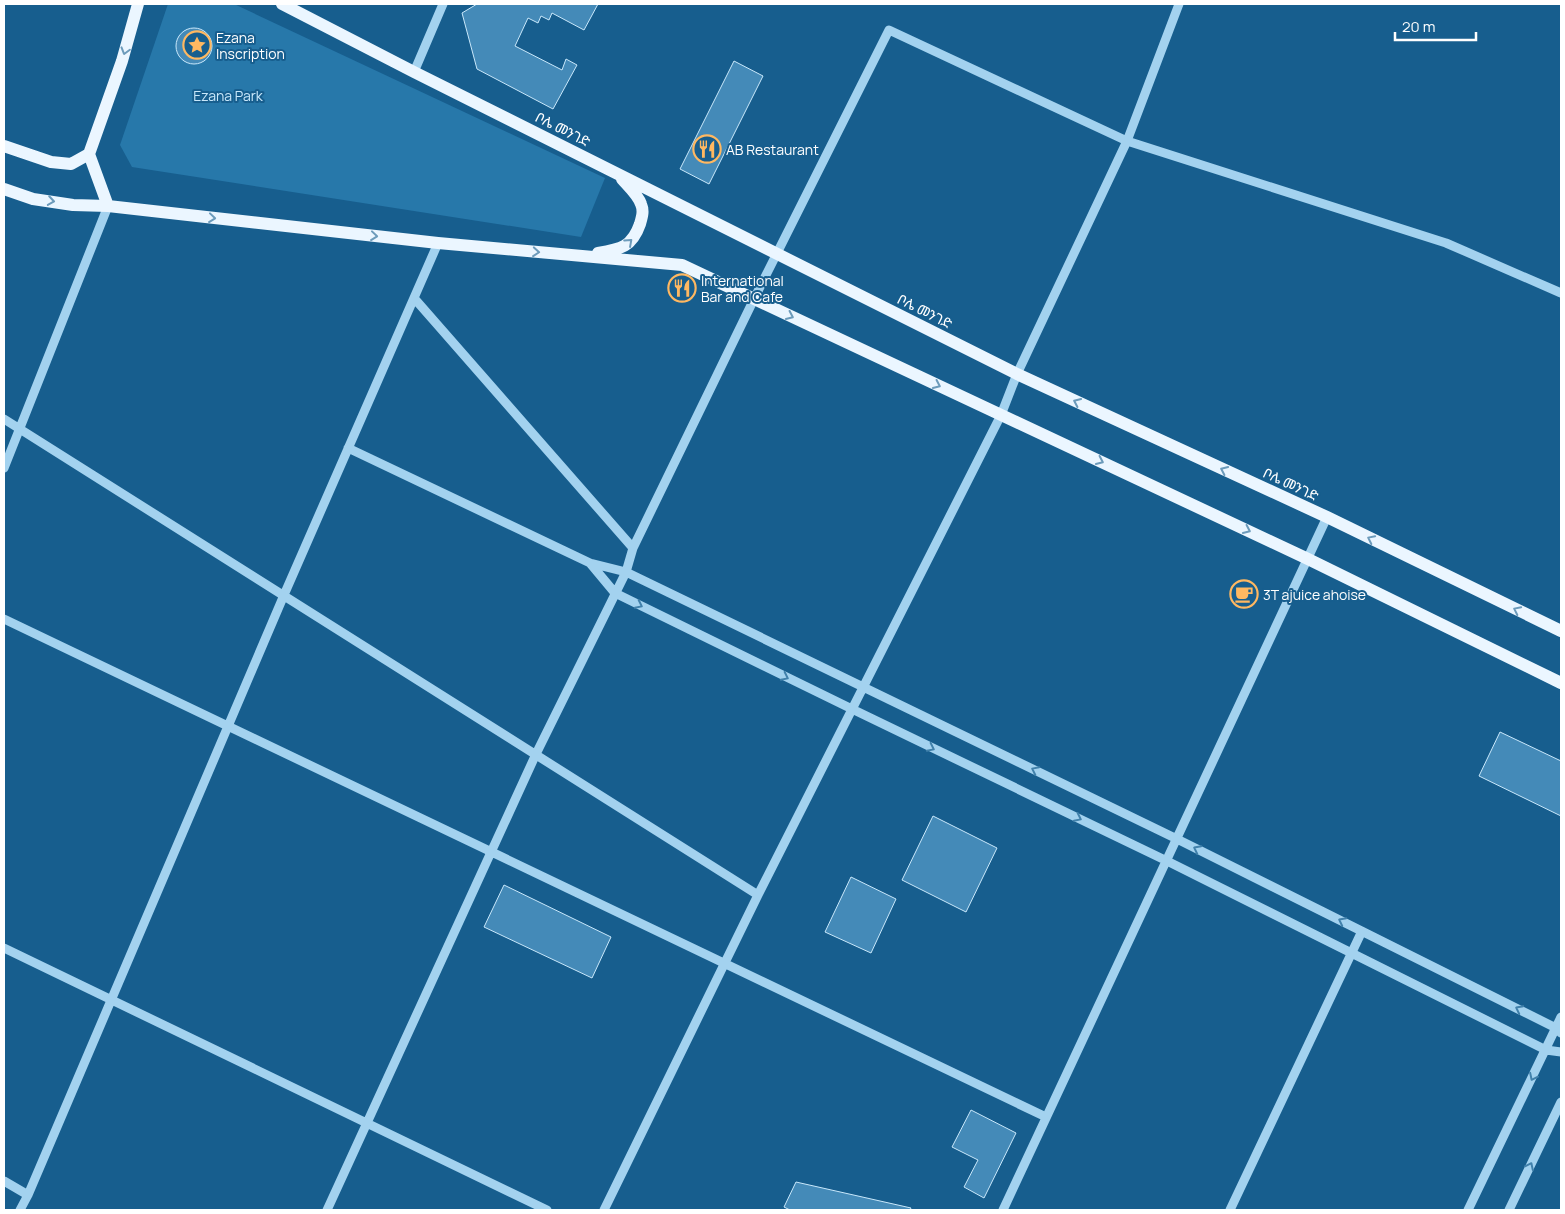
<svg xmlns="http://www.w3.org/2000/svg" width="1565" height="1214" font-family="Manrope,'Noto Sans Ethiopic',sans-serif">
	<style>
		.green { fill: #2778aa }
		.building { fill: #448ab8; stroke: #c9e8fb }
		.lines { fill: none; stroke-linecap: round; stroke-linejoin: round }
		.minor { stroke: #a3d2ef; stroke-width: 9 }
		.major { stroke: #ebf6ff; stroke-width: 12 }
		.oneway { stroke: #6c9bbb }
		.oneway2 { stroke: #4181ab }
		.labels { text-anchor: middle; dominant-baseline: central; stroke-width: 4; stroke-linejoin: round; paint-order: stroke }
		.poi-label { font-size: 14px; fill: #fff; stroke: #175e8e; text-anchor: start }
		.park-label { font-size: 14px; fill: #c9e8fb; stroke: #175e8e }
		.street-label { font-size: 14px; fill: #fff; stroke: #175e8e }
	</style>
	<rect width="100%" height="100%" fill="#175e8e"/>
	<path class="green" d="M168,4H234L605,178L581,237L132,167L120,145Z"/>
	<path class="building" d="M477,4H598L584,30L552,13L549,20L541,16L538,23L528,18L515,46L562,70L566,59L577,65L553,109L477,69L462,13Z
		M176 46a18 18 0 1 1 36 0a18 18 0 1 1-36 0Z
		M734,61L763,76L709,184L680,169Z
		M1500,732L1561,761V816L1479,776Z
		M933,816L997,848L966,912L902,880Z
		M851,877L896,899L871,953L825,932Z
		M504,885L611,937L592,978L484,927Z
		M971,1110L1016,1133L984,1198L964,1187L978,1160L952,1147Z
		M796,1182L911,1208L910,1210H790L784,1207Z"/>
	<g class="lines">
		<path class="minor" d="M414,72L443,4
			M414,298L633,548
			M4,419L758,895
			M348,448L590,563L626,572L1177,839L1556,1028L1561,1033
			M4,468L108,206
			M590,563L615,593L852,709L1167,861L1546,1050L1561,1052
			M4,619L1046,1117
			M4,948L547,1210
			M4,1181L28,1195
			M20,1210L28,1195L284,595L438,243
			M327,1210L536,754L626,572L633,548L754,299L889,30L1127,141L1446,243L1561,293
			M604,1210L758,895L1001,415L1017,374L1127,141L1179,4
			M1003,1210L1327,517
			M1230,1210L1362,931
			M1468,1210L1561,1017
			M1509,1210L1561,1102"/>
		<path class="major" d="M282,4L414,72L1017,374L1327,517L1561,631
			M4,146L51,162L71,164L89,154
			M4,189L33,199L73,205L108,206L438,243L682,265L1308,559L1561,683
			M108,206L89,154L122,61L138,4
			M598,253C621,249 632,247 640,224C642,217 644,211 641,204C638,195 629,187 622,179"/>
	</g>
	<defs><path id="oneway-chevron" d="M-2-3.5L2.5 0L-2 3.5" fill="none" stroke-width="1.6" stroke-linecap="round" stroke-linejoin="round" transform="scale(1.25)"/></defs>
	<g class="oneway">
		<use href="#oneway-chevron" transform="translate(125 51) rotate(106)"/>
		<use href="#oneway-chevron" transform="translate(51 201) rotate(9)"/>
		<use href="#oneway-chevron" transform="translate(212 218) rotate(6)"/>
		<use href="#oneway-chevron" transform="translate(374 236) rotate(6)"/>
		<use href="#oneway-chevron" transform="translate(629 242) rotate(-42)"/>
		<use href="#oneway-chevron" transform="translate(536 252) rotate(5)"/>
		<use href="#oneway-chevron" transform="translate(790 316) rotate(25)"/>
		<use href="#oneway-chevron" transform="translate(937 385) rotate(25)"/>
		<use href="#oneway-chevron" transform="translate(1077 402) rotate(-155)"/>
		<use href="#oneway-chevron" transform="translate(1100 461) rotate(25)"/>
		<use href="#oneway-chevron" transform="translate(1224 470) rotate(-155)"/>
		<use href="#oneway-chevron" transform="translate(1247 530) rotate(25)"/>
		<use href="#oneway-chevron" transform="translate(1371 539) rotate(-154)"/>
		<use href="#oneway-chevron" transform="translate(1517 610) rotate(-154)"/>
	</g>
	<g class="oneway2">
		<use href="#oneway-chevron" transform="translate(639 605) rotate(26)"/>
		<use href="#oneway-chevron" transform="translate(785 677) rotate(26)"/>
		<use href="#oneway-chevron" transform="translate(931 748) rotate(26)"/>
		<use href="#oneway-chevron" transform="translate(1035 770) rotate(-154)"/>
		<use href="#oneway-chevron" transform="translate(1078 818) rotate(26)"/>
		<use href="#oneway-chevron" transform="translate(1197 849) rotate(-153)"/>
		<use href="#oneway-chevron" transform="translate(1342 921) rotate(-153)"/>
		<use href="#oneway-chevron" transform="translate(1519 1009) rotate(-153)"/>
		<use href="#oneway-chevron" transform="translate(1533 1077) rotate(116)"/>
		<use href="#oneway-chevron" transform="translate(1530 1166) rotate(-64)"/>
	</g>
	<defs>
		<g id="sight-ring" transform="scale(1.4375)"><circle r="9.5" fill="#175e8e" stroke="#ffb861" stroke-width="1.5"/><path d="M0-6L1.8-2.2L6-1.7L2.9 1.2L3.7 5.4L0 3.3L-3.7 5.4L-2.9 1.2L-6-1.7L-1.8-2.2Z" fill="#ffb861"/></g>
		<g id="restaurant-ring" transform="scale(1.4375)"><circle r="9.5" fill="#175e8e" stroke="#ffb861" stroke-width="1.5"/><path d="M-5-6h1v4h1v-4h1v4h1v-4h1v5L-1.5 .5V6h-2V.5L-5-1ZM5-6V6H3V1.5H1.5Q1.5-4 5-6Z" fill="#ffb861"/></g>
		<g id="cafe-ring" transform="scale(1.4375)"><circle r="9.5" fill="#175e8e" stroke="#ffb861" stroke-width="1.5"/><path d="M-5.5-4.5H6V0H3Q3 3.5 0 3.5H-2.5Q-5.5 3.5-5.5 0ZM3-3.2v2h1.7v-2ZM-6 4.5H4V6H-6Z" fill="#ffb861"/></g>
	</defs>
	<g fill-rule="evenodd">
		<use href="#sight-ring" x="197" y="45"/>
		<use href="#restaurant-ring" x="707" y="149"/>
		<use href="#restaurant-ring" x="682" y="288"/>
		<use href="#cafe-ring" x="1244" y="594"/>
	</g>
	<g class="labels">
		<g class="poi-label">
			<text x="216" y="37">Ezana<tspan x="216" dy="16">Inscription</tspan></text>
			<text x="726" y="149">AB Restaurant</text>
			<text x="701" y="280">International<tspan x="701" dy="16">Bar and Cafe</tspan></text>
			<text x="1263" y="594">3T ajuice ahoise</text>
		</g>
		<g class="park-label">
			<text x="228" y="95">Ezana Park</text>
		</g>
		<g class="street-label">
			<text transform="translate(563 129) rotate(27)">ቦሌ መንገድ</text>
			<text transform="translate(925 311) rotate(27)">ቦሌ መንገድ</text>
			<text transform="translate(1291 484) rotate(25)">ቦሌ መንገድ</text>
		</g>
	</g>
	<rect width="1565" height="1214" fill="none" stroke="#ffffff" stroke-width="10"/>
	<path d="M1395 32v8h81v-8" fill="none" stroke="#ffffff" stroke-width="2.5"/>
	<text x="1402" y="32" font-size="15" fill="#ffffff" stroke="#175e8e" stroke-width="4" paint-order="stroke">20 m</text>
</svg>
